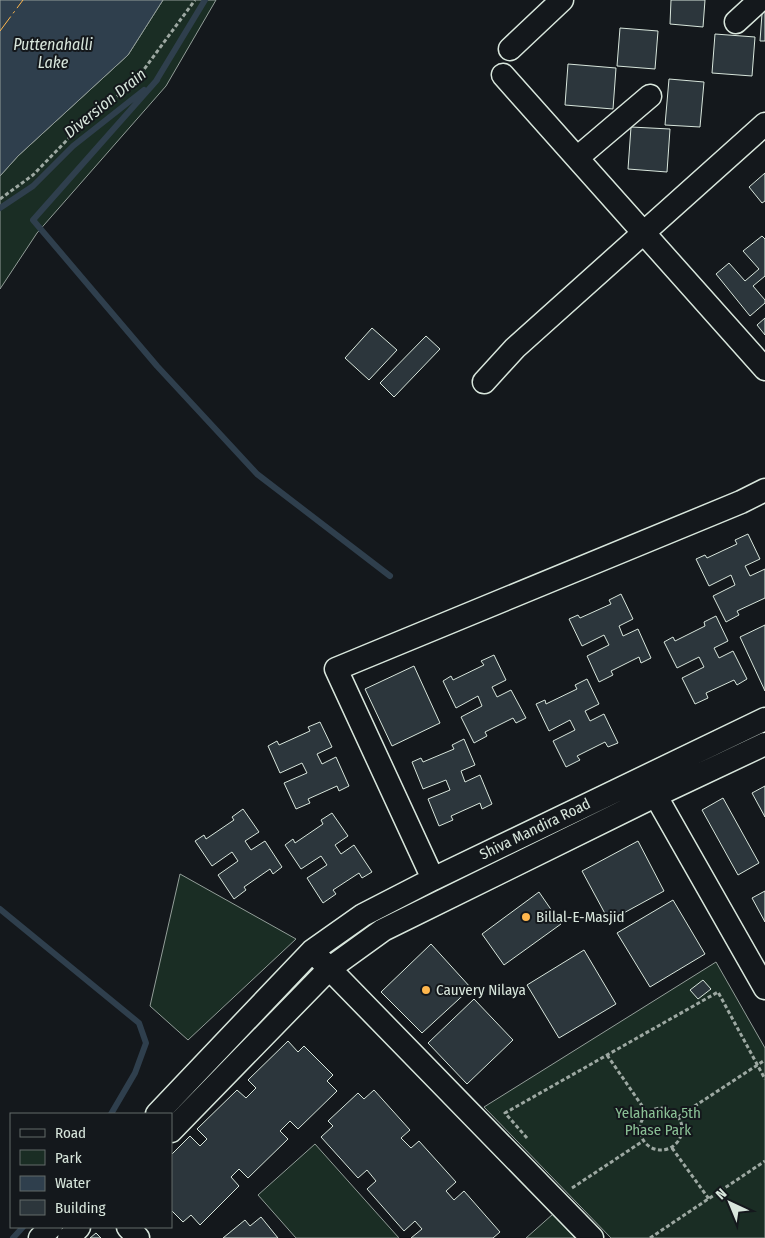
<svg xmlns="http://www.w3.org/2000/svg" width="765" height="1238" font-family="'Fira Sans Condensed',sans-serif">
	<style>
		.green { fill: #1a2d24; stroke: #939e99 }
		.water { fill: #2f3f4d; stroke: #939e99 }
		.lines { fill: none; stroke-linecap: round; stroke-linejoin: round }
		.stream { stroke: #2f3f4d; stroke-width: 6 }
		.building { fill: #2c363c; stroke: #d8e6dc }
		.minor-casing { stroke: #d8e6dc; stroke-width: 25 }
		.path { stroke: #9da8a2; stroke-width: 3; stroke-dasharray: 4 2.5; stroke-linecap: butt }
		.minor { stroke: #14181c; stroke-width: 22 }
		.power { stroke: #ffb74d; stroke-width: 1; stroke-dasharray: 18 4 2.5 4; stroke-linecap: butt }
		.poi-dot { fill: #ffb74d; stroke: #14181c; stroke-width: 2 }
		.labels { text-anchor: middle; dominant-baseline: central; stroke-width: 4; stroke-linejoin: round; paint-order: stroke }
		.street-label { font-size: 15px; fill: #d8e6dc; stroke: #14181c }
		.poi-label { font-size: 15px; fill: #d8e6dc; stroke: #14181c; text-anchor: start }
		.park-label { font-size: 15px; fill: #8ac095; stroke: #14181c }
		.water-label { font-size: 16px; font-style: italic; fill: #d8e6dc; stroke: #14181c }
	</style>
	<rect width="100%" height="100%" fill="#14181c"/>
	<path class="green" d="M163,0H216L166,86L37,233L0,289V176L18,156L128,55Z
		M180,874L296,939L188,1040L150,1006Z
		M716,962L765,1048V1238H611L484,1107Z
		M315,1144L399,1238H296L258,1195Z
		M553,1214L575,1238H526Z"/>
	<path class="water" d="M0,0H163L128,55L18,156L0,176Z"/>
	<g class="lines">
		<path class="stream" d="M157,80L33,220L157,366L257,474L390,576
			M156,81L205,0
			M0,208L33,186L73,146L144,90
			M0,909L139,1023L146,1043L135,1073L111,1114
			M13,1238L23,1227"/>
	</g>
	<path class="building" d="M671,0H705L703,27L670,24Z
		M763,0L765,1V41H760Z
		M620,28L658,31L655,69L617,66Z
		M715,34L755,37L752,76L712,73Z
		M568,64L616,68L613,109L565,105Z
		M669,79L704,82L700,127L665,125Z
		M631,127L670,129L667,172L628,169Z
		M765,173V201L762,203L749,187Z
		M762,236L765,239V276L753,286L765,300V303L750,316L716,274L729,263L745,281L759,269L743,251Z
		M765,318V335L757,325Z
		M372,328L397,350L369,380L345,358Z
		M426,336L440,349L394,397L380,383Z
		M748,534L760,559L745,566L750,576L765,569V598L737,611L739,615L726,622L713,596L735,585L731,575L709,586L696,559L705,555L707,558L737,544L735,540Z
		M621,594L633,619L619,626L623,636L638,629L651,658L641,663L639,657L611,671L613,675L599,682L587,656L609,645L604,635L582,646L569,619L578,615L580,618L611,604L609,600Z
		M716,616L728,641L714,648L719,658L733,651L747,679L737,685L734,680L706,693L708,698L695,704L682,678L704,667L699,657L677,668L664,642L673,637L675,641L705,626L704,622Z
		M765,625V691L740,637Z
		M494,655L506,680L492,687L497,697L511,690L526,718L516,723L513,718L485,732L487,736L474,743L461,717L482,706L478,696L456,708L443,681L451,676L453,680L484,665L481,661Z
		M414,666L440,723L392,746L365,689Z
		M587,679L599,704L585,711L590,721L604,714L618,743L608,747L605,742L577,756L580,760L566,767L553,741L575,730L570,720L549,731L536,704L545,700L546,704L577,689L575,685Z
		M320,722L332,747L317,754L322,764L336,757L349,786L339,791L337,786L308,799L310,803L296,809L284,783L307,773L302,763L280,773L268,746L277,741L279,745L310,731L308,727Z
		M464,739L475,765L461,771L465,782L480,775L492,804L482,809L480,803L451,816L453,820L439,826L428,799L450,790L446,780L423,789L412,762L421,758L423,762L454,749L452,745Z
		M765,786V817L752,793Z
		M723,798L759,863L738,875L702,810Z
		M243,809L259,832L245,841L251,850L265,841L282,867L273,874L270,869L244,887L246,890L234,899L218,875L238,861L232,852L212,866L195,841L204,835L206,839L234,820L232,817Z
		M332,813L348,836L335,845L341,854L354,845L372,872L362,878L359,873L333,890L336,894L323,903L307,878L327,865L321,856L301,869L285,845L293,839L295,843L323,824L321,820Z
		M638,841L664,891L609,921L582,871Z
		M765,891V922L752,898Z
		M539,892L561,924L504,965L482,934Z
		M673,900L705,954L650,987L617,933Z
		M431,944L471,988L422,1033L381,992Z
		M584,950L616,1004L559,1038L527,985Z
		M703,980L711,989L698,999L690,990Z
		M474,999L513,1040L467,1084L428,1043Z
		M288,1041L298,1052L304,1046L333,1075L327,1081L337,1091L298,1129L290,1121L280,1131L288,1139L248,1178L239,1169L231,1177L239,1186L200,1225L191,1215L183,1222L171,1210V1155L190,1136L200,1146L207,1139L197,1129L237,1090L246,1098L256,1088L248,1080Z
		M374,1090L410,1130L401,1138L411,1148L419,1141L456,1182L446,1191L454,1200L464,1191L500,1232L493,1238H411L422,1229L415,1221L404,1231L367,1189L376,1181L367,1170L358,1178L321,1137L333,1126L328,1121L358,1093L364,1099Z
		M261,1217L278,1238H223L245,1220L250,1226Z
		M96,1233L101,1238H90Z"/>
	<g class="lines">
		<g class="minor-casing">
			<path id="minor" d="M736,22L760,0
				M510,49L562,0
				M503,75L765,369
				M577,158L650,96
				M484,382L515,348L765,124
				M649,784L765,988
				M433,879L336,669L741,502L765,490
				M320,959L592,1238
				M157,1114L312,951L363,915L433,879L765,719
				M171,1131L329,969L383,930L655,796L765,744
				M128,1227L138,1238
				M40,1238L51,1227
				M69,1238L79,1227"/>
		</g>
		<path class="path" d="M0,199L33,175L70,137L137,79L195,0
			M607,1055L647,1113
			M640 1129a21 21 0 1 1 42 0a21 21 0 1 1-42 0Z
			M678,1117L765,1060
			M527,1138L505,1113L718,992L765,1079
			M672,1148L709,1199
			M572,1188L643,1141
			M650,1238L765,1161"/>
		<use href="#minor" class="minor"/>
		<path class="power" d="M0,31L23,0"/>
	</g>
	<g class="poi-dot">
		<circle cx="526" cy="917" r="5"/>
		<circle cx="426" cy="990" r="5"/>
	</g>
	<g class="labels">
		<g class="street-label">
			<text transform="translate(535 829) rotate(-26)">Shiva Mandira Road</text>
		</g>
		<g class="poi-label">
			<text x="536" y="917">Billal-E-Masjid</text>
			<text x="436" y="990">Cauvery Nilaya</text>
		</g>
		<g class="park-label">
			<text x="658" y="1113">Yelahanka 5th<tspan x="658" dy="17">Phase Park</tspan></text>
		</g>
		<g class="water-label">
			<text x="53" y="44">Puttenahalli<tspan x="53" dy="18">Lake</tspan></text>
			<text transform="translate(105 103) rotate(-39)">Diversion Drain</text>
		</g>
	</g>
	<rect x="10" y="1113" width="162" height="115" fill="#14181c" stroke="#626a69"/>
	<rect x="20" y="1129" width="25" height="8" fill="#14181c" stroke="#626a69"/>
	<text x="55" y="1138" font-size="15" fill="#d8e6dc">Road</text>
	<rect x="20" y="1150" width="25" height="15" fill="#1a2d24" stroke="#626a69"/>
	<text x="55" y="1163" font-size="15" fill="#d8e6dc">Park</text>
	<rect x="20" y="1176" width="25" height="15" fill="#2f3f4d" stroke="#626a69"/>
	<text x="55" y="1188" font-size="15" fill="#d8e6dc">Water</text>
	<rect x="20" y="1200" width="25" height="15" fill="#2c363c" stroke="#626a69"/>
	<text x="55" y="1213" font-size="15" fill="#d8e6dc">Building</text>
	<g transform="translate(730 1203) rotate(316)" stroke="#14181c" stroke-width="4" paint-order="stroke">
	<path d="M0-4L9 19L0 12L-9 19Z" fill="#d8e6dc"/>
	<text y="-8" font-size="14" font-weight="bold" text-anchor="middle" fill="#d8e6dc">N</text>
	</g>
</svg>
